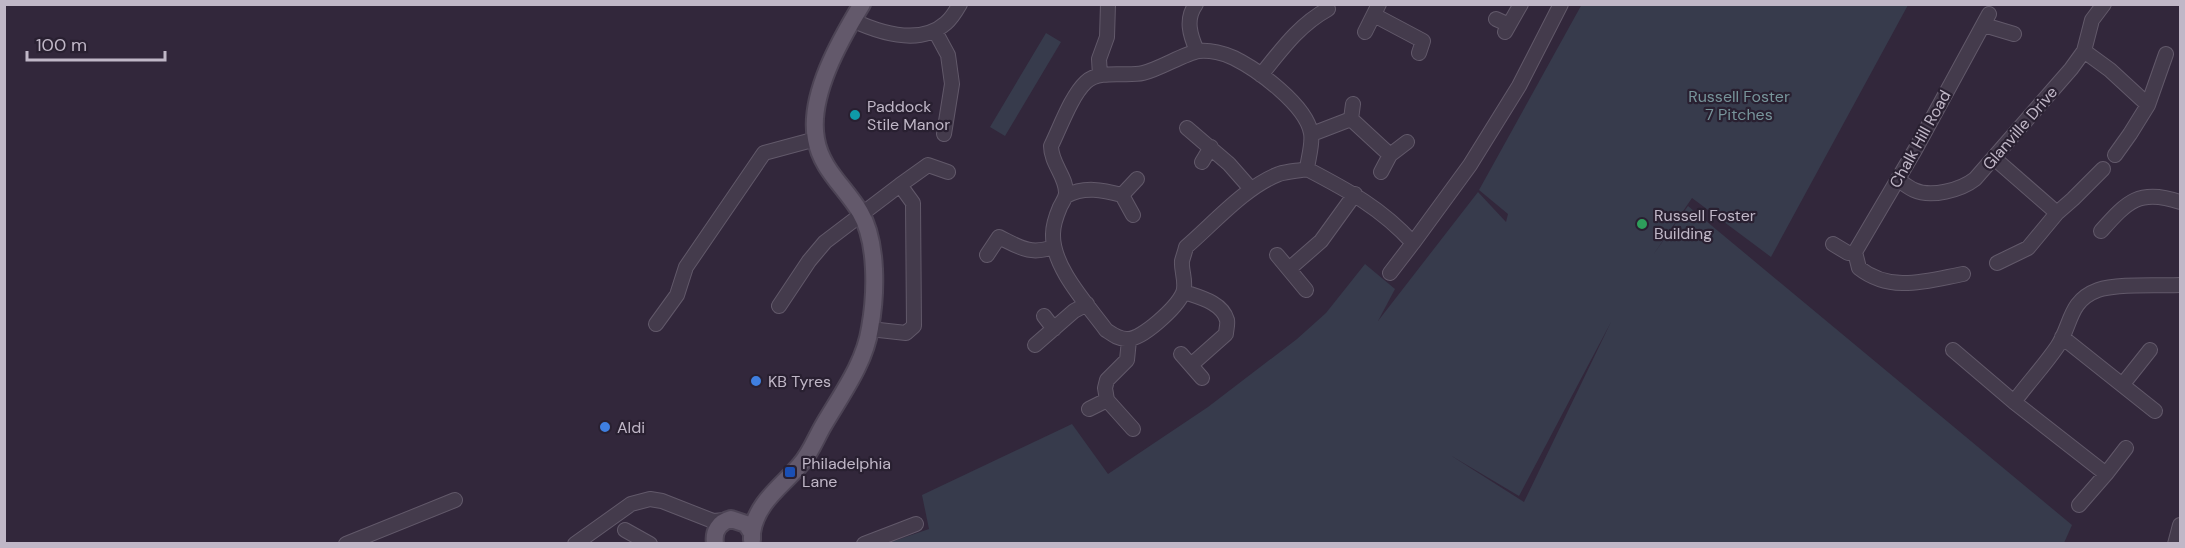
<svg xmlns="http://www.w3.org/2000/svg" width="2185" height="548" font-family="'DM Sans',sans-serif">
	<style>
		.green { fill: #373b4c; fill-rule: evenodd }
		.lines { fill: none; stroke-linecap: round; stroke-linejoin: round }
		.minor-casing { stroke: #62596a; stroke-width: 16 }
		.major-casing { stroke: #4d4455; stroke-width: 20 }
		.minor { stroke: #443b4c; stroke-width: 14 }
		.major { stroke: #63596b; stroke-width: 16 }
		.culture-dot { fill: #0f9aa8; stroke: #292031; stroke-width: 2 }
		.leisure-dot { fill: #2e9e5b; stroke: #292031; stroke-width: 2 }
		.shop-dot { fill: #3f7fe0; stroke: #292031; stroke-width: 2 }
		.transit-dot { fill: #1a4fb4; stroke: #292031; stroke-width: 2 }
		.labels { text-anchor: middle; dominant-baseline: central; stroke-width: 4.5; stroke-linejoin: round; paint-order: stroke }
		.park-label { font-size: 16px; fill: #77949a; stroke: #292031 }
		.poi-label { font-size: 16px; fill: #c0b7c7; stroke: #292031; text-anchor: start }
		.street-label { font-size: 16px; fill: #c0b7c7; stroke: #292031 }
	</style>
	<rect width="100%" height="100%" fill="#32273b"/>
	<path class="green" d="M1582,4L1908,5L1771,257L1692,198L1653,255L1688,206L2072,525L2064,543H888L929,529L922,495L1072,424L1108,474L1208,407L1297,339L1326,313L1365,264L1395,289L1378,321L1478,192L1506,222L1508,214L1479,190ZM1611,322L1524,502L1450,455L1519,496Z
		M1046,33L1061,42L1005,136L990,127Z"/>
	<g class="lines">
		<g class="minor-casing">
			<path id="minor" d="M1196,4C1185,19 1190,35 1197,51
				M1374,15L1423,41L1419,53
				M1496,19L1509,25
				M852,20C880,33 920,46 946,23C952,18 956,11 960,4
				M1984,25L2014,34
				M935,31L948,55L952,84L944,134
				M1365,32L1379,4
				M1505,32L1521,4
				M2084,51L2110,70L2148,105
				M1100,75L1099,59L1107,37L1108,4
				M1261,75C1282,49 1299,25 1328,9
				M1353,104L1351,119L1390,155
				M1187,128L1229,164L1251,189
				M1312,134L1351,119
				M2115,155L2130,134L2148,105L2166,54
				M1994,158L2057,213
				M1202,162L1211,147
				M1307,169C1298,171 1288,171 1279,174C1245,187 1214,223 1186,247C1185,252 1183,257 1182,261C1181,271 1187,283 1183,293C1177,307 1142,340 1127,339C1118,339 1112,334 1106,330C1087,304 1052,267 1053,234C1053,226 1057,214 1060,207C1062,203 1065,199 1066,194C1067,177 1051,164 1051,146C1060,128 1071,96 1086,82C1100,69 1126,77 1143,73C1160,69 1185,53 1199,51C1210,50 1224,53 1234,58C1258,70 1306,105 1311,133C1313,144 1308,159 1307,169C1349,191 1381,208 1413,243L1390,273
				M1381,172L1390,155L1407,142
				M1898,180C1903,183 1909,188 1914,190C1931,198 1961,190 1975,179L2071,69L2084,51L2092,20L2104,4
				M900,185L928,165L948,172
				M1122,195L1137,179
				M1066,196C1084,186 1103,190 1122,195L1133,215
				M2101,231C2127,202 2139,188 2180,202
				M1413,243L1470,165L1519,86L1561,4
				M1833,244L1848,253L1855,252
				M987,255L999,237C1021,248 1030,255 1054,247
				M1277,255L1306,290
				M1997,263L2028,248L2057,213L2073,199L2103,169
				M1289,269L1321,241L1355,194
				M1963,274C1926,281 1891,293 1859,268L1855,252L1915,150L1989,14
				M1184,292C1198,297 1222,302 1227,320C1228,324 1226,330 1226,334L1191,365
				M779,306L809,261L825,242L900,185L913,203L914,326L906,333L870,329
				M1044,316L1054,329
				M656,324L677,295L686,267L764,153L816,139
				M2062,337L2155,411
				M1129,340L1127,360L1107,380L1105,388L1107,400L1133,429
				M1035,345L1074,311L1087,304
				M1953,350L2014,402L2106,474L2079,505
				M1181,354L1202,378
				M2123,384L2150,350
				M2014,402C2028,383 2044,366 2057,347C2072,325 2068,301 2098,290C2117,283 2159,286 2180,285
				M1089,409L1107,400
				M2106,474L2126,448
				M625,530L650,544
				M346,544L455,500
				M575,544L631,504L650,499L662,501L713,521L726,520
				M864,544L916,524
				M2175,544L2180,525"/>
		</g>
		<g class="major-casing">
			<path id="major" d="M752,533C756,503 781,487 800,465C810,454 816,438 823,426C841,395 865,363 870,328C876,295 878,242 860,212C845,187 821,169 816,139C808,96 840,40 862,4
				M715,544C713,531 719,522 731,519L746,524L752,533V540"/>
		</g>
		<use href="#minor" class="minor"/>
		<use href="#major" class="major"/>
	</g>
	<circle class="culture-dot" cx="855" cy="115" r="6"/>
	<circle class="leisure-dot" cx="1642" cy="224" r="6"/>
	<g class="shop-dot">
		<circle cx="756" cy="381" r="6"/>
		<circle cx="605" cy="427" r="6"/>
	</g>
	<rect class="transit-dot" x="784" y="466" width="12" height="12" rx="3"/>
	<g class="labels">
		<g class="park-label">
			<text x="1739" y="96">Russell Foster<tspan x="1739" dy="18">7 Pitches</tspan></text>
		</g>
		<g class="poi-label">
			<text x="867" y="106">Paddock<tspan x="867" dy="18">Stile Manor</tspan></text>
			<text x="1654" y="215">Russell Foster<tspan x="1654" dy="18">Building</tspan></text>
			<text x="768" y="381">KB Tyres</text>
			<text x="617" y="427">Aldi</text>
			<text x="802" y="463">Philadelphia<tspan x="802" dy="18">Lane</tspan></text>
		</g>
		<g class="street-label">
			<text transform="translate(2020 128) rotate(-49)">Glanville Drive</text>
			<text transform="translate(1920 139) rotate(-61)">Chalk Hill Road</text>
		</g>
	</g>
	<rect width="2185" height="548" fill="none" stroke="#c0b7c7" stroke-width="12"/>
	<path d="M27 51v9h138v-9" fill="none" stroke="#c0b7c7" stroke-width="3"/>
	<text x="36" y="51" font-size="18" fill="#c0b7c7" stroke="#292031" stroke-width="4.5" paint-order="stroke">100 m</text>
</svg>
